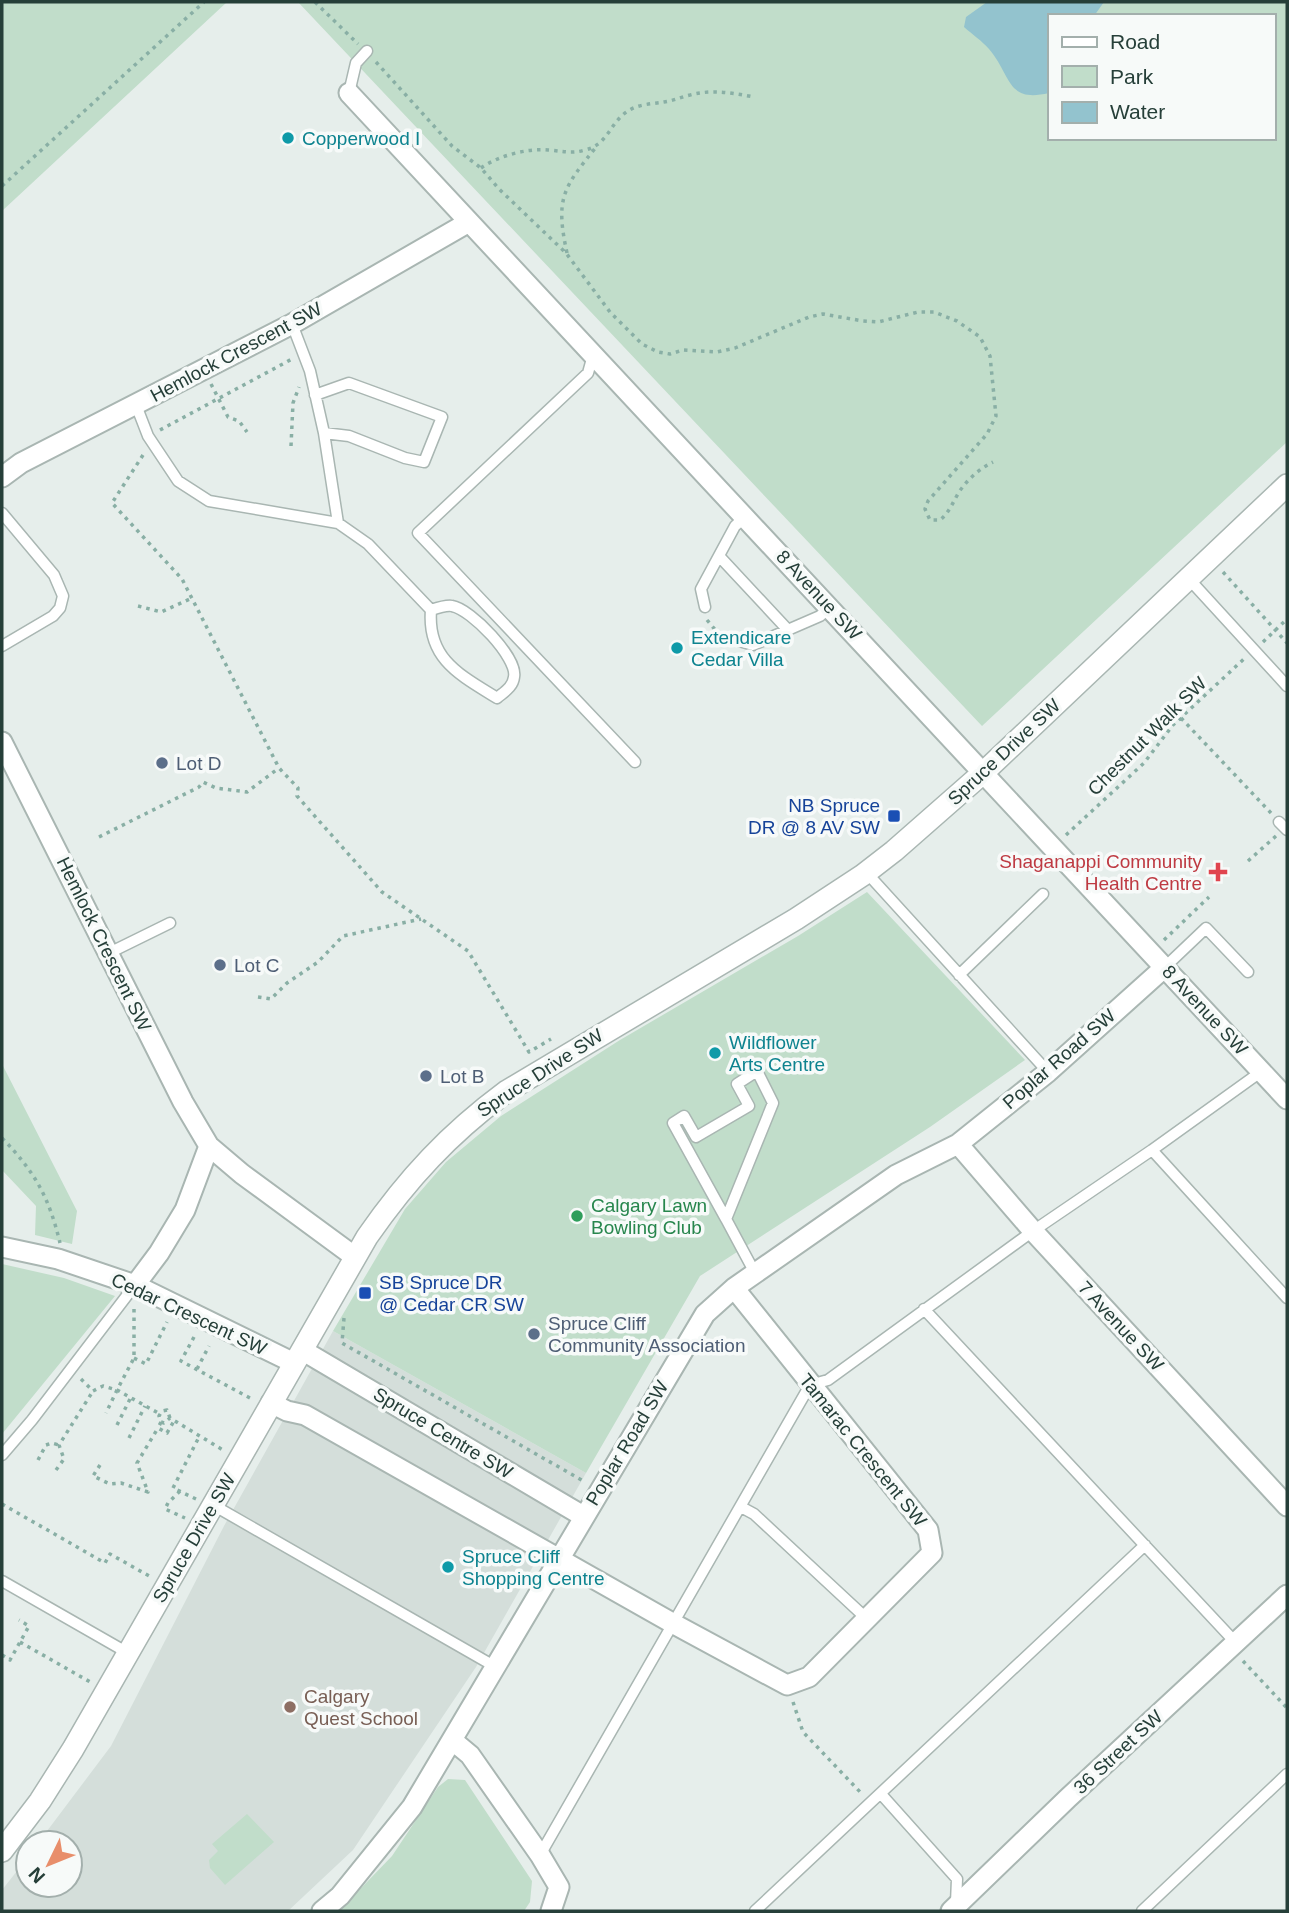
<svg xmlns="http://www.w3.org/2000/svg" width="1289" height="1913" font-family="Helvetica,sans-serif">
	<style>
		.built { fill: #d4deda }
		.green { fill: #c1ddca; fill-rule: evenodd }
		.water { fill: #93c3ce }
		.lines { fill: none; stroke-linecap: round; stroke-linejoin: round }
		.service-casing { stroke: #a9b6b2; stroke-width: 13 }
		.minor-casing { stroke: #a9b6b2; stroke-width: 23 }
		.tertiary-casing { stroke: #a9b6b2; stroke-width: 24 }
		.path { stroke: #89afa5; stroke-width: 3.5; stroke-dasharray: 3.5 5; stroke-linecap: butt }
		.service { stroke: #fff; stroke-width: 10 }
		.minor { stroke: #fff; stroke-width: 19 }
		.tertiary { stroke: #fff; stroke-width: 21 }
		.culture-dot { fill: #0f9aa8; stroke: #f7faf9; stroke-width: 2.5 }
		.service-dot { fill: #5c6f8a; stroke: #f7faf9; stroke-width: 2.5 }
		.transit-dot { fill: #1a4fb4; stroke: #f7faf9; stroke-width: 2.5 }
		.health-dot { fill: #e0444e; stroke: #f7faf9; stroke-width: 2.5 }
		.leisure-dot { fill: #2e9e5b; stroke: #f7faf9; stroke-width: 2.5 }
		.education-dot { fill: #8d6e63; stroke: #f7faf9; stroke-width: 2.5 }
		.labels { text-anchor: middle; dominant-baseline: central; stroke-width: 7; stroke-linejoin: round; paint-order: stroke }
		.culture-label { font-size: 19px; fill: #0d838f; stroke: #f7faf9; text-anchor: start }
		.street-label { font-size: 19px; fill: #263f39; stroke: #f7faf9 }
		.service-label { font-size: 19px; fill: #4e5e75; stroke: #f7faf9; text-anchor: start }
		.transit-label { font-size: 19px; fill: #164399; stroke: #f7faf9; text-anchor: end }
		.health-label { font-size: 19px; fill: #be3a42; stroke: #f7faf9; text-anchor: end }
		.leisure-label { font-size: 19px; fill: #27864d; stroke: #f7faf9; text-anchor: start }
		.education-label { font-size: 19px; fill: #785e54; stroke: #f7faf9; text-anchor: start }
	</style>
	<rect width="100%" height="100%" fill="#e6eeeb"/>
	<path class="built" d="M333,1331L586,1473L476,1667L353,1850L288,1911H2V1890L28,1857V1885H70V1843H38L111,1746L224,1526Z"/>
	<path class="green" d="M2,2H227L2,211Z
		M298,2H1287V442L982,726ZM1049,16H1273V138H1049Z
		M867,892L1025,1060L930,1127L700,1276L586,1473L333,1331L405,1209L446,1162L501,1116L620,1040L798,936Z
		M2,1064L77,1211L72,1244L35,1235L36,1206L2,1170Z
		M2,1264L64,1278L115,1296L2,1434Z
		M448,1779L465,1780L532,1881L530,1902L524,1911H339L392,1856L438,1787Z
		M247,1814L274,1842L225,1885L210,1868L209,1860L218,1851L212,1844Z"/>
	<path class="water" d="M987,2H1104L1094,16H1049V93C1006,103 1012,76 989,49C982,41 972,34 964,27L966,17Z"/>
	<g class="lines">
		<g class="service-casing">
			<path id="service" d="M349,93L356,63L367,51
				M292,324L310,371L324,433L338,523L368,544L431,610C427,659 460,675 497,698C504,692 513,687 514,677C518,658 471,609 452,606C447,605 437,608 431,610
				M593,355L588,373L418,533L635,762
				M315,395L349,383L442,417L424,462L405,458L349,436L324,433
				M136,405L148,436L178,481L209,501L338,523
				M2,513L54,575L63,596L60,608L53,616L2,646
				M719,556L788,630
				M1189,579L1287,686
				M705,607L701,589L735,526L745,517
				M736,640L753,645L820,616L830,607
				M1279,822L1287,830
				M866,872L1048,1072
				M109,953L170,923
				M1165,967L1206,928L1248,972
				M959,975L1043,894
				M1152,1150L1262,1071
				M726,1219L673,1123L684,1116L696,1137L749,1106L737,1084L757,1071L773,1103L726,1219L755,1273
				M924,1309L1236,1643
				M2,1455L32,1420L135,1285
				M213,1505L494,1666
				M741,1507L754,1514L867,1619
				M2,1581L128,1653
				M881,1794L957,1879L956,1903
				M540,1855L810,1385L828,1380L1033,1231L1152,1150L1287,1298
				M755,1911L1145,1545
				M1142,1911L1287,1774"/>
		</g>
		<g class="minor-casing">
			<path id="minor" d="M349,93L1287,1099
				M2,477L21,463L292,324L469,222
				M2,742L183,1102L209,1146L242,1174L355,1257
				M958,1144L1033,1231L1287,1506
				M2,1247L58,1259L135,1285L294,1363
				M135,1285L159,1253L185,1210L209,1146
				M302,1350L583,1516
				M271,1403L287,1411L305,1415L674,1624L787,1685L809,1677L932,1553L928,1530L734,1288
				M452,1740L470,1755L540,1855L559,1887L551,1911
				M322,1911L340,1896L412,1807L705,1314L734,1288L896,1175L958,1144L1048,1072L1165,967
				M951,1911L1068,1798L1287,1595"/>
		</g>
		<g class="tertiary-casing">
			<path id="tertiary" d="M2,1851L40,1801L73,1749L367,1237C408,1178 449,1134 507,1091L796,919L863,875L894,851L984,772L1287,485"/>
		</g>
		<path class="path" d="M315,2L358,44
			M376,62L452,146L481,168L499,189L566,253L610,312L642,344L658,352L670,354L683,350L717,352L735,348L809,317L823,314L863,321L878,322L918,312H934L957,321L980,337L990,356L996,416L987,434L928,501L925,509L930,520H940C949,513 953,502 959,492C968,479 979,469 993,462
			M481,168C498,156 527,148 548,150C561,151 572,154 585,150C608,145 610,122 628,111C638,104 652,104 664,102C673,101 681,97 690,95C713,89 732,93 754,97
			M2,186L204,2
			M567,253C555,198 563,188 597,146
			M211,384L228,417L239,421L247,432
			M160,430L292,359
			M291,446L293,403L299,387
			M143,455L112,503L182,579L279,768L298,788L297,796L382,892L468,951L529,1052L551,1039
			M1223,572L1287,643
			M138,606L161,612L192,598
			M707,620L722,638
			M1263,642L1287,619
			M1181,718L1271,813
			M1066,835L1144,763L1173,725L1246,657
			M99,837L199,787L203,782L216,788L247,792L279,768
			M1248,861L1276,836
			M1164,940L1209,897
			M258,997L271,999L287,983L318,962L343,936L421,919
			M2,1138C35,1172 49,1197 60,1243
			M134,1309V1358L117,1390L160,1414
			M344,1318L342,1343L585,1482
			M194,1337L181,1361L250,1398
			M134,1358L146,1364L167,1322
			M197,1369L209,1346
			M81,1379L93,1391L103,1386L117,1390L106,1413
			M170,1418L167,1410L162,1411L159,1416L161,1422L164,1423L170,1418L223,1450
			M161,1422L158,1428L167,1433L174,1421
			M117,1425L131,1397
			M129,1438L145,1406
			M38,1460L46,1445L52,1443L59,1445
			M100,1465L93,1476L110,1484L121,1483L148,1492L137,1463L158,1428
			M56,1470L64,1459L59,1445L93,1391
			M180,1491L168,1503L165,1509L185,1518
			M196,1499L173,1488L199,1437
			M2,1504L105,1563L110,1554L151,1577
			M20,1642L92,1683
			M2,1655L10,1660L29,1626L19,1620
			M1243,1661L1287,1708
			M793,1702L803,1732L863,1795"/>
		<use href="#service" class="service"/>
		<use href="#minor" class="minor"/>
		<use href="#tertiary" class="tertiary"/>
	</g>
	<g class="culture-dot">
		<circle cx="288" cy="138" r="7"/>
		<circle cx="677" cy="648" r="7"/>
		<circle cx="715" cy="1053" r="7"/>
		<circle cx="448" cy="1567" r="7"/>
	</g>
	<g class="service-dot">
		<circle cx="162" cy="763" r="7"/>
		<circle cx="220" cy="965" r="7"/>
		<circle cx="426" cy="1076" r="7"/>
		<circle cx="534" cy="1334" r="7"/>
	</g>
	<g class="transit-dot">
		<rect x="887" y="809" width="14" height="14" rx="3.5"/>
		<rect x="358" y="1286" width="14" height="14" rx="3.5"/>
	</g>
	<path class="health-dot" d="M1214.5 861.5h7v7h7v7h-7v7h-7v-7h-7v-7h7z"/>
	<circle class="leisure-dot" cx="577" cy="1216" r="7"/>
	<circle class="education-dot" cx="290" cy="1707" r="7"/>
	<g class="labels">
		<g class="culture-label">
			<text x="302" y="138">Copperwood I</text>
			<text x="691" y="637">Extendicare<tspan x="691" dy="22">Cedar Villa</tspan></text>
			<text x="729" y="1042">Wildflower<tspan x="729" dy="22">Arts Centre</tspan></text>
			<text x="462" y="1556">Spruce Cliff<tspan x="462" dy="22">Shopping Centre</tspan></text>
		</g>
		<g class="street-label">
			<text transform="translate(236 352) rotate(-28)">Hemlock Crescent SW</text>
			<text transform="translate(819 595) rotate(47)">8 Avenue SW</text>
			<text transform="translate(1147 736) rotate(-45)">Chestnut Walk SW</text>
			<text transform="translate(1004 752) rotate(-43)">Spruce Drive SW</text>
			<text transform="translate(104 944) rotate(64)">Hemlock Crescent SW</text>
			<text transform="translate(1205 1010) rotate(47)">8 Avenue SW</text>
			<text transform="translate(1059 1059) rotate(-41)">Poplar Road SW</text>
			<text transform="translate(540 1073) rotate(-33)">Spruce Drive SW</text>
			<text transform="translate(189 1314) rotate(25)">Cedar Crescent SW</text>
			<text transform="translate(1121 1326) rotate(47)">7 Avenue SW</text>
			<text transform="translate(443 1433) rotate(31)">Spruce Centre SW</text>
			<text transform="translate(627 1443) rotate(-59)">Poplar Road SW</text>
			<text transform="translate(863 1450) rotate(51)">Tamarac Crescent SW</text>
			<text transform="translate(194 1538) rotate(-60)">Spruce Drive SW</text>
			<text transform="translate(1118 1752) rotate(-43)">36 Street SW</text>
		</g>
		<g class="service-label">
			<text x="176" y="763">Lot D</text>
			<text x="234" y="965">Lot C</text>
			<text x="440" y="1076">Lot B</text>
			<text x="548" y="1323">Spruce Cliff<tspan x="548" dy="22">Community Association</tspan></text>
		</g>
		<g class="transit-label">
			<text x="880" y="805">NB Spruce<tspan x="880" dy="22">DR @ 8 AV SW</tspan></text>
			<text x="379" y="1282" text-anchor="start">SB Spruce DR<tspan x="379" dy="22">@ Cedar CR SW</tspan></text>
		</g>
		<g class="health-label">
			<text x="1202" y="861">Shaganappi Community<tspan x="1202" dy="22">Health Centre</tspan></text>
		</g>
		<g class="leisure-label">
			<text x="591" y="1205">Calgary Lawn<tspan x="591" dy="22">Bowling Club</tspan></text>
		</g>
		<g class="education-label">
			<text x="304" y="1696">Calgary<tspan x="304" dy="22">Quest School</tspan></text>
		</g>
	</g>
	<rect width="1289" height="1913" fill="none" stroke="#263f39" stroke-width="7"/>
	<rect x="1048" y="14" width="228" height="126" fill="#f7faf9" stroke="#a3afac" stroke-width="2"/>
	<rect x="1062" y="37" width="35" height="10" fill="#ffffff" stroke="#a3afac" stroke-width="2"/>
	<text x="1110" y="49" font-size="21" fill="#263f39">Road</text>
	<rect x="1062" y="66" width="35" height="21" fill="#c1ddca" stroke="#a3afac" stroke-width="2"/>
	<text x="1110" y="84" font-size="21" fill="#263f39">Park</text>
	<rect x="1062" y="102" width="35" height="21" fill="#93c3ce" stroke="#a3afac" stroke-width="2"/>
	<text x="1110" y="119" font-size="21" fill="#263f39">Water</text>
	<g transform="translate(49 1864) rotate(227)"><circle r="33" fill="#f7faf9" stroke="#a3afac" stroke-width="2"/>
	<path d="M0-5L12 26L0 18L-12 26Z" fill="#e88e6b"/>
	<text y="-10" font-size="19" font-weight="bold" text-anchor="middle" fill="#263f39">N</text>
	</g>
</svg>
